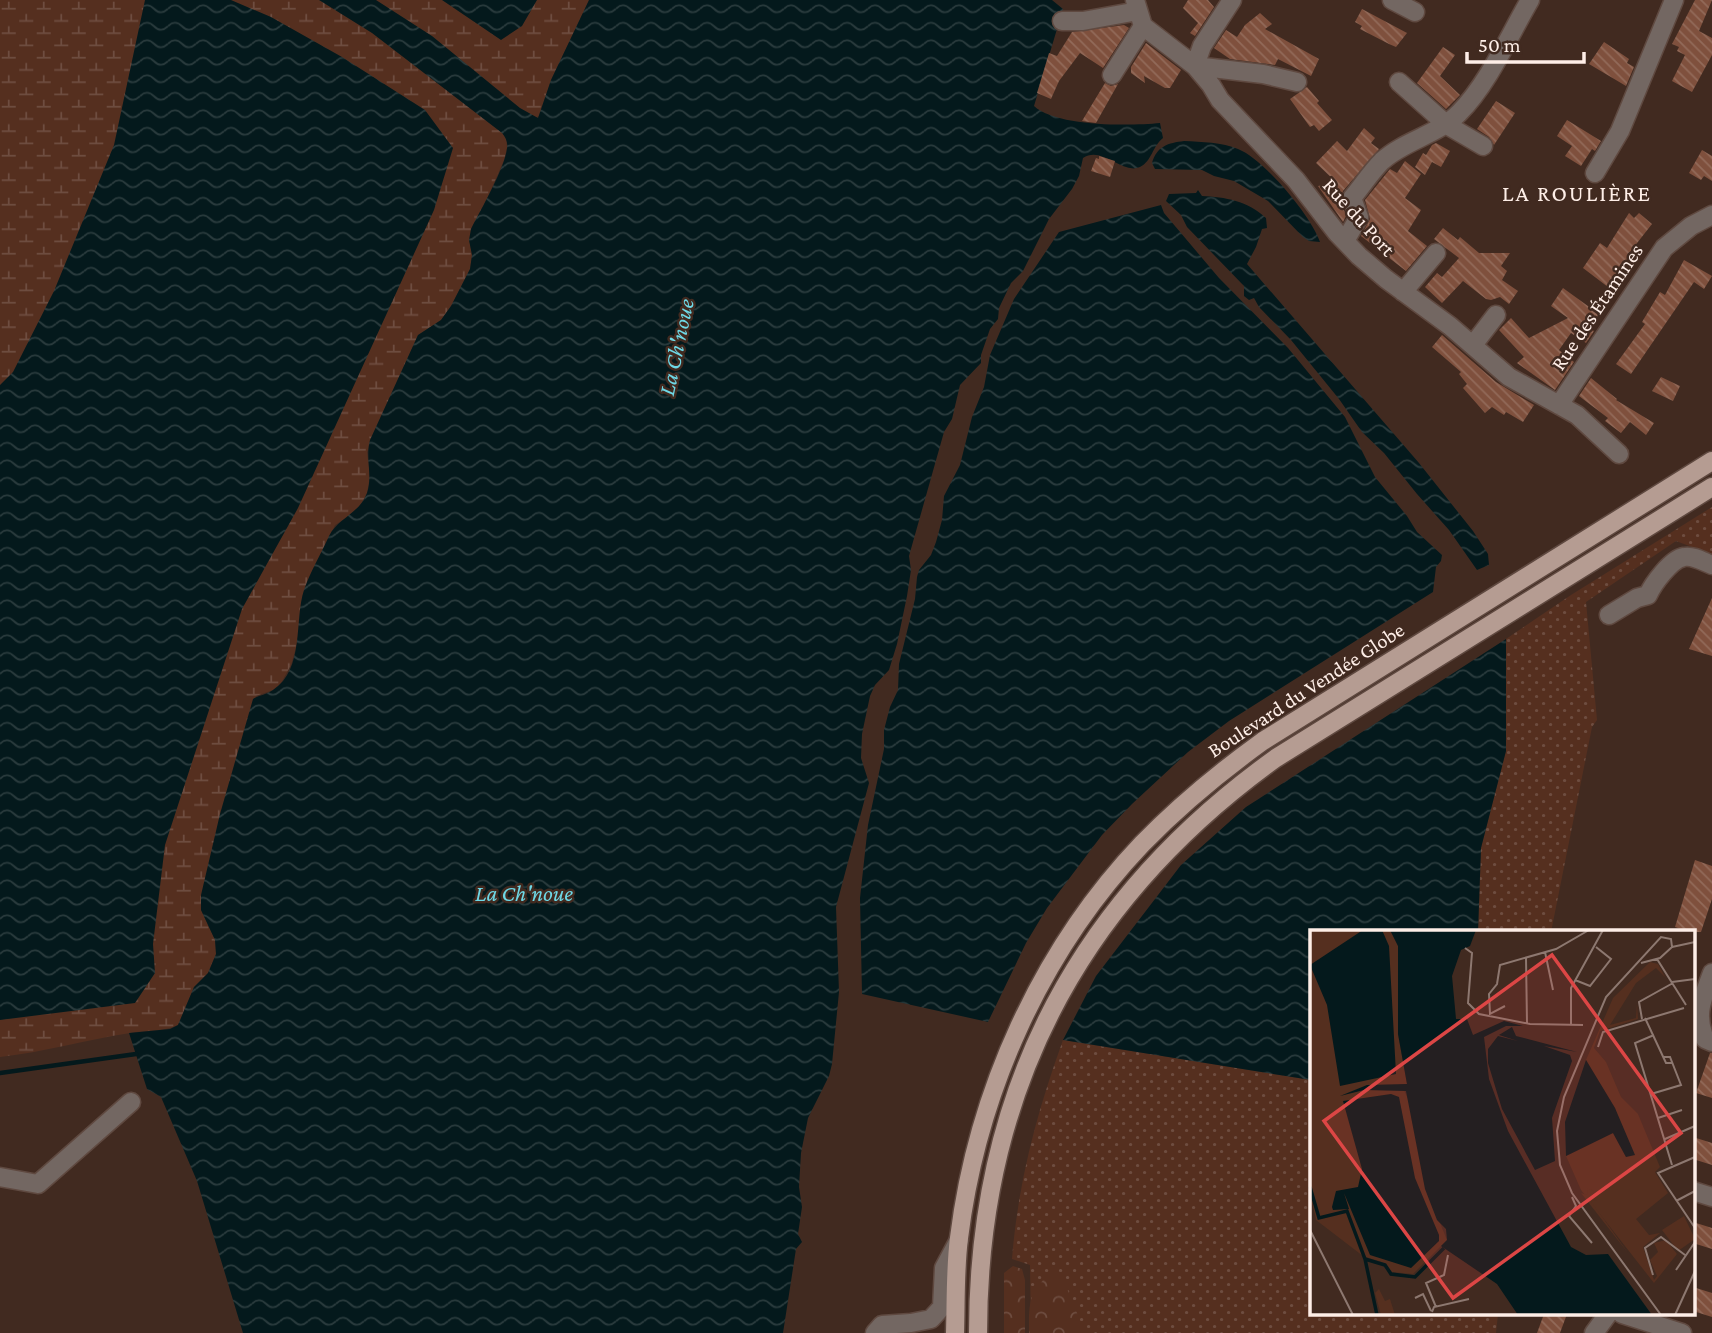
<svg xmlns="http://www.w3.org/2000/svg" width="1712" height="1333" font-family="'Crimson Pro',serif">
	<style>
		.grass { fill: url(#grass-dots) }
		.forest { fill: url(#forest-crowns) }
		.wetland { fill: url(#wetland-marsh) }
		.water { fill: url(#water-waves) }
		.lines { fill: none; stroke-linecap: round; stroke-linejoin: round }
		.stream { stroke: #04191c; stroke-width: 4.5 }
		.building { fill: url(#building-back-hatch) }
		.minor-casing { stroke: #5f4940; stroke-width: 21 }
		.major-casing { stroke: #5f4940; stroke-width: 21 }
		.minor { stroke: #736762; stroke-width: 18 }
		.major { stroke: #b59c92; stroke-width: 18 }
		.labels { text-anchor: middle; dominant-baseline: central; stroke-width: 5; stroke-linejoin: round; paint-order: stroke }
		.street-label { font-size: 21px; fill: #feeee7; stroke: #412a20 }
		.neighbourhood-label { font-size: 23px; letter-spacing: 2px; fill: #feeee7; stroke: #412a20 }
		.water-label { font-size: 23px; font-style: italic; fill: #6ed8e6; stroke: #412a20 }
		.inset-river { fill: none; stroke: #04191c; stroke-width: 3.5 }
		.inset-road { fill: none; stroke: #8d7870; stroke-width: 2 }
		.view { fill: #dc4645; fill-opacity: 0.15; stroke: #dc4645; stroke-width: 3.5 }
		.inset-edge { fill: none; stroke: #feeee7; stroke-width: 3.5 }
	</style>
	<defs>
		<pattern id="grass-dots" width="8" height="8" patternUnits="userSpaceOnUse" patternTransform="scale(1.75)"><rect width="8" height="8" fill="#552f1f"/><path d="M2 2h.1M6 6h.1" fill="none" stroke="#6e4d40" stroke-width="1.8" stroke-linecap="round"/></pattern>
		<pattern id="forest-crowns" width="20" height="18" patternUnits="userSpaceOnUse" patternTransform="scale(1.75)"><rect width="20" height="18" fill="#552f1f"/><path d="M2 6a3 3 0 1 1 6 0M12 15a3 3 0 1 1 6 0" fill="none" stroke="#6e4d40"/></pattern>
		<pattern id="wetland-marsh" width="20" height="14" patternUnits="userSpaceOnUse" patternTransform="scale(1.75)"><rect width="20" height="14" fill="#552f1f"/><path d="M1 5h8M5 5V1M11 12h8M15 12V8" fill="none" stroke="#6e4d40"/></pattern>
		<pattern id="water-waves" width="16" height="10" patternUnits="userSpaceOnUse" patternTransform="scale(1.75)"><rect width="16" height="10" fill="#04191c"/><path d="M0 5q4-4 8 0t8 0" fill="none" stroke="#2a3b3d"/></pattern>
		<pattern id="building-back-hatch" width="6" height="6" patternUnits="userSpaceOnUse" patternTransform="scale(1.75)"><rect width="6" height="6" fill="#7f503d"/><path d="M-1 5l2 2M0 0l6 6M5-1l2 2" fill="none" stroke="#926a59"/></pattern>
	</defs>
	<rect width="100%" height="100%" fill="#412a20"/>
	<path class="grass" d="M1712,507V559L1692,547L1676,541L1586,602L1597,720L1592,727L1551,932H1478L1481,848L1506,751V639L1571,595Z
		M1063,1040L1311,1080V1314H1498L1496,1333H1031L1030,1265L1012,1259C1018,1182 1037,1112 1063,1040Z"/>
	<path class="forest" d="M1013,1266L1022,1269L1025,1280V1333H1004V1273Z
		M1056,1271L1062,1276L1085,1333H1029C1029,1319 1028,1304 1034,1292C1038,1285 1044,1280 1048,1273Z"/>
	<path class="wetland" d="M0,0H589L551,80L540,115L506,138L507,148L504,160L469,240L472,255L470,269L451,306L441,320L418,335L367,452L370,476L367,493L360,506L351,515L335,525L304,591L297,644L291,665L281,683L273,690L256,696L201,910L215,940L216,954L208,973L194,987L178,1025C163,1032 146,1030 130,1033C86,1040 44,1052 0,1057Z"/>
	<path class="water" d="M145,0H231L271,17L342,57L425,110L453,148L434,210L298,508L242,609L165,845L153,944L155,973L135,1003L0,1020V385L13,372L54,291L114,145Z
		M319,0H376L432,36L520,108L538,118L551,80L589,0H1052L1063,9L1034,106C1057,127 1129,126 1160,123L1163,138C1152,147 1152,161 1140,167C1122,175 1102,145 1083,158L1079,176L1072,189L1049,219L1023,271L1011,283L999,308L998,319L990,329L981,355V363L960,385L952,419L944,432L909,556L911,570L907,596L897,644L889,670L875,685L870,696L862,734L861,758L869,783L836,907L839,992L832,1064L829,1076L808,1118L801,1153L799,1187L802,1207L798,1234L802,1242L796,1249L783,1333H243L197,1181L161,1097L147,1089L129,1033L170,1029L178,1025L194,987L208,973L216,954L215,940L201,910V895L220,814L253,699C259,695 266,695 273,690C305,669 294,620 304,590C310,572 321,554 329,536C338,518 360,513 367,493C373,475 365,458 370,440L418,335L441,320L451,306L470,269L472,255L469,240L471,229C481,209 505,168 507,148C508,142 506,138 502,133L372,33Z
		M442,0H537L522,26L501,40Z
		M1184,141C1202,142 1222,142 1238,149C1264,159 1312,217 1320,242L1309,241L1303,237L1268,201L1234,181L1214,176L1202,170L1155,169L1152,163C1157,146 1168,143 1184,141Z
		M1198,190L1202,196C1225,197 1248,201 1266,218L1267,228L1262,229L1256,247L1247,264L1419,463L1473,531L1488,554L1489,565L1477,570L1449,530L1417,494L1384,453L1362,432L1339,399L1291,340L1259,307L1254,298L1249,300L1244,296V286L1187,227L1181,215L1166,201L1169,194L1196,193Z
		M1161,205L1164,213L1219,278L1288,348L1345,417L1375,477L1407,516L1417,532L1442,555L1441,561L1436,567L1433,592L1229,721L1188,752L1132,804L1102,835L1047,908L1026,943L988,1022L862,994L860,898L868,825L884,749V730L890,707L898,690L899,664L915,599L917,577L919,570L931,555L936,542L942,520L944,496L960,465L972,417L984,387L990,355L1014,299L1059,232Z
		M1506,639V751L1481,848L1478,932H1311V1080L1063,1040L1096,976L1181,865L1246,807Z"/>
	<g class="lines">
		<path class="stream" d="M0,1073L136,1054"/>
	</g>
	<path class="building" d="M1188,0H1208L1214,7L1195,36L1190,33L1198,23L1183,8Z
		M1695,0H1712L1699,31L1712,38V55L1692,92L1672,81L1685,55L1677,51L1679,47L1672,44Z
		M1362,9L1407,33L1396,47L1389,44L1360,29L1362,26L1355,22Z
		M1260,13L1272,24L1265,29L1319,59L1311,76L1278,59L1275,65L1230,59L1214,48L1226,30L1237,37L1245,25Z
		M1124,25L1129,28L1103,68L1080,53L1059,81L1051,99L1037,93L1049,53L1057,56L1072,32Z
		M1604,42L1629,59L1627,63L1634,67L1626,86L1589,64Z
		M1146,43L1181,70L1170,88H1165L1144,76L1145,83L1131,73V67Z
		M1443,47L1455,55L1440,76L1460,95L1446,109L1417,83Z
		M1105,83L1111,86L1118,84L1096,123L1082,121Z
		M1307,87L1319,101L1317,103L1332,120L1319,131L1314,125L1310,127L1290,99Z
		M1496,101L1515,113L1494,145L1489,137L1477,129Z
		M1567,120L1601,141L1595,151L1592,149L1581,166L1565,156L1572,146L1557,136Z
		M1364,128L1375,138L1371,143L1379,149L1343,191L1341,201L1346,216L1343,222L1318,186L1337,183L1316,163L1337,141L1347,151Z
		M1436,143L1450,151L1441,167L1432,162L1425,175L1415,167L1423,153L1426,155L1432,145Z
		M1702,150L1712,156V181L1704,176L1701,180L1689,173Z
		M1099,156L1115,161L1110,177L1091,171L1096,158L1099,159Z
		M1405,161L1421,174L1405,198L1421,210L1408,231L1427,246L1406,271L1361,236L1370,219L1365,200L1390,169L1397,173Z
		M1629,213L1634,218L1639,213L1652,224L1630,252L1638,258L1608,287L1583,268L1600,243L1607,248Z
		M1443,228L1458,240L1460,237L1479,253H1510L1501,266L1507,271L1502,280L1518,291L1509,304L1500,297L1491,300L1486,299L1463,281L1442,303L1425,287L1437,273L1442,277L1459,258L1434,239Z
		M1684,260L1712,276L1704,289L1694,282L1631,374L1616,364L1645,324L1642,322L1660,292L1665,295Z
		M1563,288L1599,314L1589,328L1594,331L1586,343L1571,333L1559,350L1574,362L1555,390L1517,363L1524,357L1499,330L1511,318L1529,338L1568,318L1551,306Z
		M1442,335L1496,382L1534,405L1523,422L1506,412L1504,415L1492,407L1485,413L1463,388L1467,384L1459,374L1461,372L1432,347Z
		M1661,377L1680,386L1673,401L1652,391Z
		M1591,378L1617,399L1616,400L1654,423L1646,435L1630,422L1621,433L1605,421L1608,418L1579,396Z
		M1712,598V656L1689,649Z
		M1695,860L1712,866V899L1701,932H1680L1681,929L1675,927Z
		M1710,1053H1712V1098L1696,1093Z
		M1693,1137L1712,1143V1165L1693,1159Z
		M1693,1222L1712,1228V1249L1693,1243Z
		M1693,1287L1712,1293V1317L1693,1311Z
		M1544,1314H1567L1560,1333H1537Z"/>
	<g class="lines">
		<g class="minor-casing">
			<path id="minor" d="M1135,0L1143,26L1195,66L1211,85L1220,100L1296,180L1337,233L1359,256L1386,279L1450,326L1509,377L1577,415L1619,454
				M1232,0L1202,46L1195,66L1263,74L1297,82
				M1392,0L1415,12
				M1062,21H1083L1138,11
				M1112,75L1143,26
				M1399,82L1447,125L1483,146
				M1595,173L1620,131L1674,0
				M1345,241L1359,217L1352,198C1362,186 1371,172 1382,161C1405,140 1438,135 1459,113C1488,84 1509,36 1530,0
				M1403,292L1436,253
				M1473,345L1496,315
				M1559,405L1664,248L1691,226L1712,215
				M1609,615L1637,598L1648,595C1653,584 1671,559 1684,557C1693,555 1704,562 1712,565
				M1712,973C1703,998 1694,1013 1705,1039L1712,1042
				M0,1177L38,1184L131,1102
				M1693,1191L1712,1197
				M1622,1314L1682,1333
				M875,1333L882,1325L911,1323L931,1319L942,1307L944,1268L959,1240
				M1594,1333L1608,1314"/>
		</g>
		<g class="major-casing">
			<path id="major" d="M955,1333C956,1301 955,1269 959,1238C977,1093 1041,950 1142,844C1179,806 1220,772 1263,741L1712,461
				M978,1333C978,1090 1080,899 1276,758L1712,487"/>
		</g>
		<use href="#minor" class="minor"/>
		<use href="#major" class="major"/>
	</g>
	<g class="labels">
		<g class="street-label">
			<text transform="translate(1359 217) rotate(48)">Rue du Port</text>
			<text transform="translate(1597 307) rotate(-56)">Rue des Étamines</text>
			<text transform="translate(1306 690) rotate(-33)">Boulevard du Vendée Globe</text>
		</g>
		<g class="neighbourhood-label">
			<text x="1577" y="193">LA ROULIÈRE</text>
		</g>
		<g class="water-label">
			<text transform="translate(676 347) rotate(-78)">La Ch'noue</text>
			<text x="524" y="893">La Ch'noue</text>
		</g>
	</g>
	<g transform="translate(1310 930)">
		<rect width="385" height="385" fill="#412a20"/>
		<path d="M340,32L348,34L355,47L346,38L326,53L300,95L326,88L327,74L328,89L290,101L284,118L296,132L311,167L328,184L350,237L345,242L358,263L326,289L339,305L350,303L333,317L344,350L347,346L340,330L348,322L344,313L356,310L367,324L344,353L271,260L256,226L303,203L316,227L305,178L276,130L303,68ZM374,286L385,309L368,321L352,300Z" fill="#552f1f"/>
		<path d="M278,258L287,263V270L281,271L318,323L271,263L277,265Z" fill="#552f1f"/>
		<path d="M0,0H80L88,16V104L97,154L94,160L103,181L116,259L137,310L103,344L82,342L75,333L53,326L6,290L0,263Z" fill="#552f1f"/>
		<path d="M69,359L75,371L80,369L85,385H71L65,363Z" fill="#552f1f"/>
		<path d="M53,0H72L79,16L86,144L30,156L17,75L0,35ZM80,0H166L160,16L151,20L142,46L146,89H157L163,105L194,91L213,96H196L174,107L179,149L198,201L261,317L276,325L298,324L342,385H208L187,354L131,316L137,310L136,299L127,290L115,259L96,161L54,160L30,166L57,155L97,154L88,104V16ZM202,97L206,106L267,122L234,116L260,125L262,131L242,188L245,231L225,240L192,179L178,133V119L188,106L208,111L189,105ZM276,130L305,178L325,225L316,227L303,203L256,226L255,192ZM81,164L89,167L105,248L129,305V311L101,338L60,325L34,263L39,279L23,280L22,277L26,261L48,257L52,239L33,171Z" fill="#04191c"/>
		<path class="inset-river" d="M0,257L9,288L37,281L55,329L75,335L81,344L105,347L134,318M55,329L67,385"/>
		<path class="inset-road" d="M295,0H322M362,17L385,12M155,18L162,23L158,73L169,84L220,94L273,95M235,22L243,60M216,28L217,93M347,29L376,75M331,33L350,28L362,17M265,50L280,56L301,29L286,17M362,52L385,49M195,76L180,84L179,64L187,54L190,35L246,19L279,0M335,88L356,133H363M332,89L329,72L363,53M261,94V58L293,0M344,105L325,113L362,235M288,117L293,102L374,78M341,164L371,155L360,127H354M348,188L372,180M355,209L385,196M385,227L348,243L385,298M262,267L266,276L259,286L282,313M366,271L385,261M0,300L43,385M366,340L385,312M343,345L335,318L351,307L375,325M105,368L113,364L121,381M126,377L116,353L134,345L138,325M122,382L124,377L159,369M351,385L262,263L250,235L247,201L254,167L296,67L351,7L361,9L362,17M365,385L385,341"/>
		<path class="view" d="M242,25L371,203L143,368L14,191Z"/>
		<rect width="385" height="385" class="inset-edge"/>
	</g>
	<path d="M1467 52v10h117v-10" fill="none" stroke="#feeee7" stroke-width="3.5"/>
	<text x="1478" y="52" font-size="21" fill="#feeee7" stroke="#412a20" stroke-width="5" paint-order="stroke">50 m</text>
</svg>
